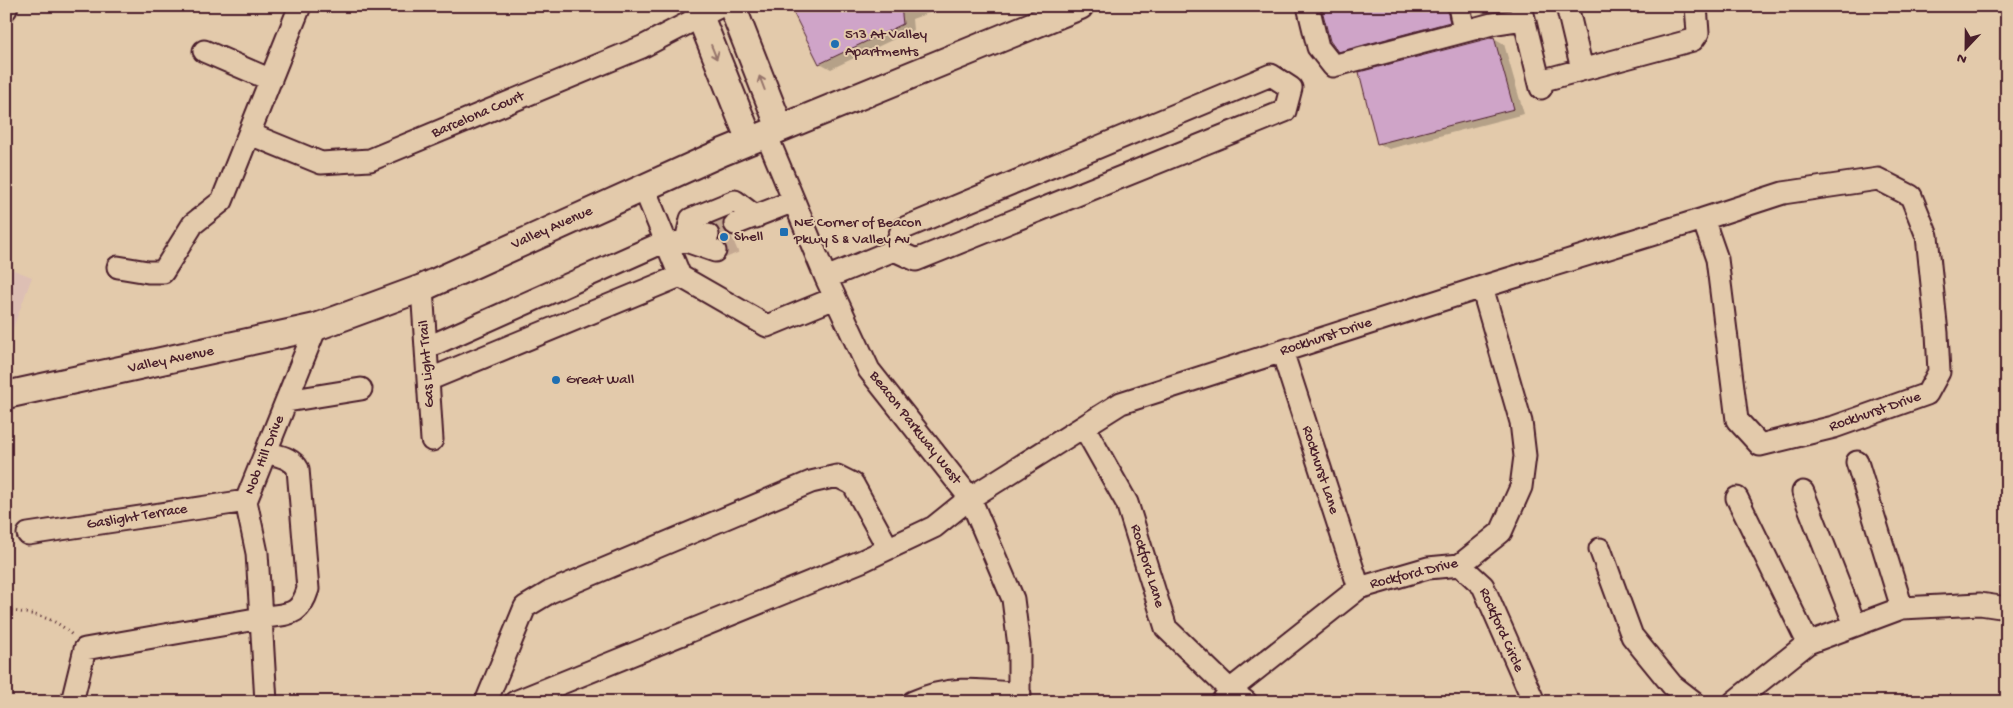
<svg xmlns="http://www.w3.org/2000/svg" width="2013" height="708" font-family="'Gochi Hand',sans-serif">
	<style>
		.built { fill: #ddbfb4 }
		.shadow { fill: #0003 }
		.building { fill: #cfa4c8; stroke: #4a1f2b }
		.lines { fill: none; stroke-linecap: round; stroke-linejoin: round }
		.minor-tunnel { stroke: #c4a891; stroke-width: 21; stroke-dasharray: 21 11; stroke-linecap: butt }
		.minor-casing { stroke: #4a1f2b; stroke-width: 25 }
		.major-casing { stroke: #4a1f2b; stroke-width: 30 }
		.path { stroke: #4a1f2b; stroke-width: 3; stroke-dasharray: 1 4; stroke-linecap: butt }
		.minor { stroke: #e3caab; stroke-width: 21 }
		.major { stroke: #e3caab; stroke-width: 26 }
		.oneway { stroke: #96746b }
		.poi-dot { fill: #1f6fb2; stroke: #e3caab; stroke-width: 2 }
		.labels { text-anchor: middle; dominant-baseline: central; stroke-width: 4; stroke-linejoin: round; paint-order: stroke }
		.poi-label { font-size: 15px; fill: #4a1f2b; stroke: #e3caab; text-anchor: start }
		.street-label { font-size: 15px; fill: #4a1f2b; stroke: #e3caab }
	</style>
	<rect width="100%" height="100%" fill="#e3caab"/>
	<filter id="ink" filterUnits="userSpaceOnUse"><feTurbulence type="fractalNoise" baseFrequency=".02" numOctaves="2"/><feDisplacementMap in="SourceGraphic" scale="10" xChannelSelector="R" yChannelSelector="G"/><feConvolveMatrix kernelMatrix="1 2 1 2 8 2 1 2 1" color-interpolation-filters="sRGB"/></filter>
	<g filter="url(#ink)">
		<path class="built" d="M6,267L32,277L6,347Z"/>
		<path class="shadow" d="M810,6H948L912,19L913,30L831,69L820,63Z
			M1322,6H1454L1459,28L1349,57L1339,51Z
			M1605,6H1630L1612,11Z
			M1494,38L1504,44L1524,114L1389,149L1378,143Z"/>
		<path class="building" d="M806,6H901L903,24L819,64L793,12Z
			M1321,6H1446L1450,22L1338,52L1330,41Z
			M1494,37L1514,109L1377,144L1359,72Z"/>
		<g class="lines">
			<path class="minor-tunnel" d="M708,235L735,224
				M715,251L741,240"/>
			<g class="minor-casing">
				<path id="minor" d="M1308,6L1318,47L1333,66L1492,24L1524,19
					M1459,6L1464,31
					M1521,6L1541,88
					M1567,6L1582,69
					M6,9L7,6
					M204,51L271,80
					M1271,75L1291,88L1285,111L916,260L894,250L902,229Z
					M1540,81L1693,40L1698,33L1696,6
					M250,134L321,163L370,160L642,47L721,6
					M766,134L826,278L869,370L970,498L1013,599L1019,646V702
					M1878,179L1911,196L1927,236L1937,333L1939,372L1927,394L1834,427L1760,445L1737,420L1717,259L1703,219L1783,193Z
					M644,188L680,276L767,326L835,298
					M735,224L794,201
					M686,241L691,219L735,201L756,217
					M686,241L715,251
					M675,243L708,235
					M118,267L148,272H163L193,224L222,201L300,6
					M826,278L894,250
					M422,288L432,440
					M426,348L666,241
					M1282,351L1359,588
					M428,380L680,276
					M287,401L361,389
					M1084,427L1127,503L1166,628L1230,690L1246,702
					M266,452C277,456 292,457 298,469L308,589C299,618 288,613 261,618L257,553L246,501L316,327
					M1857,462L1902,608
					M1803,492L1855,625
					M1737,498L1808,643
					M28,534L246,501
					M1600,549L1632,636L1672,685L1694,702
					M1460,565L1483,586L1534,702
					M72,702L85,649L261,618L266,702
					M486,702L525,607L550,592L811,482L837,476L853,484L888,548
					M515,702L862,561L934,527L970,498L1121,403L1482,287L1703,219
					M913,702C951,685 980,690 1020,694
					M1222,702L1230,690L1359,588L1428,568L1460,565L1501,532L1521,487L1525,456L1521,422L1482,287
					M1734,702L1808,643L1902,608L1980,604L2007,608"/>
			</g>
			<g class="major-casing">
				<path id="major" d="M696,6L750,141
					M732,6L780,128
					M6,395L316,327L422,288L723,152L1080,6"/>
			</g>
			<path class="path" d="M6,610C33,614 54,616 73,636"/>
			<use href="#minor" class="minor"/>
			<use href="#major" class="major"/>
		</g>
		<defs><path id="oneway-shaft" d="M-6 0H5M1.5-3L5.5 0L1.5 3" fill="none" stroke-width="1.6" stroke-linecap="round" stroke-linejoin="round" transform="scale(1.25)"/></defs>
		<g class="oneway">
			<use href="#oneway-shaft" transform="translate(714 52) rotate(68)"/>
			<use href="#oneway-shaft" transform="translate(762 83) rotate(-111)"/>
		</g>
	</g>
	<g class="poi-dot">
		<circle cx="835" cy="44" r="5"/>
		<rect x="779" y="227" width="10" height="10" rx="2.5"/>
		<circle cx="724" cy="237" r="5"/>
		<circle cx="556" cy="380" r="5"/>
	</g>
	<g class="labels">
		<g class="poi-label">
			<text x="845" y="35">513 At Valley<tspan x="845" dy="17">Apartments</tspan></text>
			<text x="794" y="223">NE Corner of Beacon<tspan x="794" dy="17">Pkwy S &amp; Valley Av</tspan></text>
			<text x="734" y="237">Shell</text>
			<text x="566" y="380">Great Wall</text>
		</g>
		<g class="street-label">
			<text transform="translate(478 115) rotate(-23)">Barcelona Court</text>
			<text transform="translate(552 228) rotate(-24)">Valley Avenue</text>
			<text transform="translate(1326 337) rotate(-18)">Rockhurst Drive</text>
			<text transform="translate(171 360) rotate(-12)">Valley Avenue</text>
			<text transform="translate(427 364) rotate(-94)">Gas Light Trail</text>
			<text transform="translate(1875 412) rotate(-19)">Rockhurst Drive</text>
			<text transform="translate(915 428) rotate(52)">Beacon Parkway West</text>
			<text transform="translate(265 455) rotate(-68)">Nob Hill Drive</text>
			<text transform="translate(1320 470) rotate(72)">Rockhurst Lane</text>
			<text transform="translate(137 517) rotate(-9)">Gaslight Terrace</text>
			<text transform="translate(1147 566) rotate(73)">Rockford Lane</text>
			<text transform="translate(1414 574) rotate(-14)">Rockford Drive</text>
			<text transform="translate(1501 630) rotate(66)">Rockford Circle</text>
		</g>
	</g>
	<rect width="2013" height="708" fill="none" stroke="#e3caab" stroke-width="25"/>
	<rect x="12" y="12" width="1988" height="683" fill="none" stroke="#4a1f2b" stroke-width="2" filter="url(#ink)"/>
	<g transform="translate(1966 48) rotate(202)" stroke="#e3caab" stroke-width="4" paint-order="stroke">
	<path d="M0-4L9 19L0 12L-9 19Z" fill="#4a1f2b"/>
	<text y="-8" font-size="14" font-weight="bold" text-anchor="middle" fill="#4a1f2b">N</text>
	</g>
</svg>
